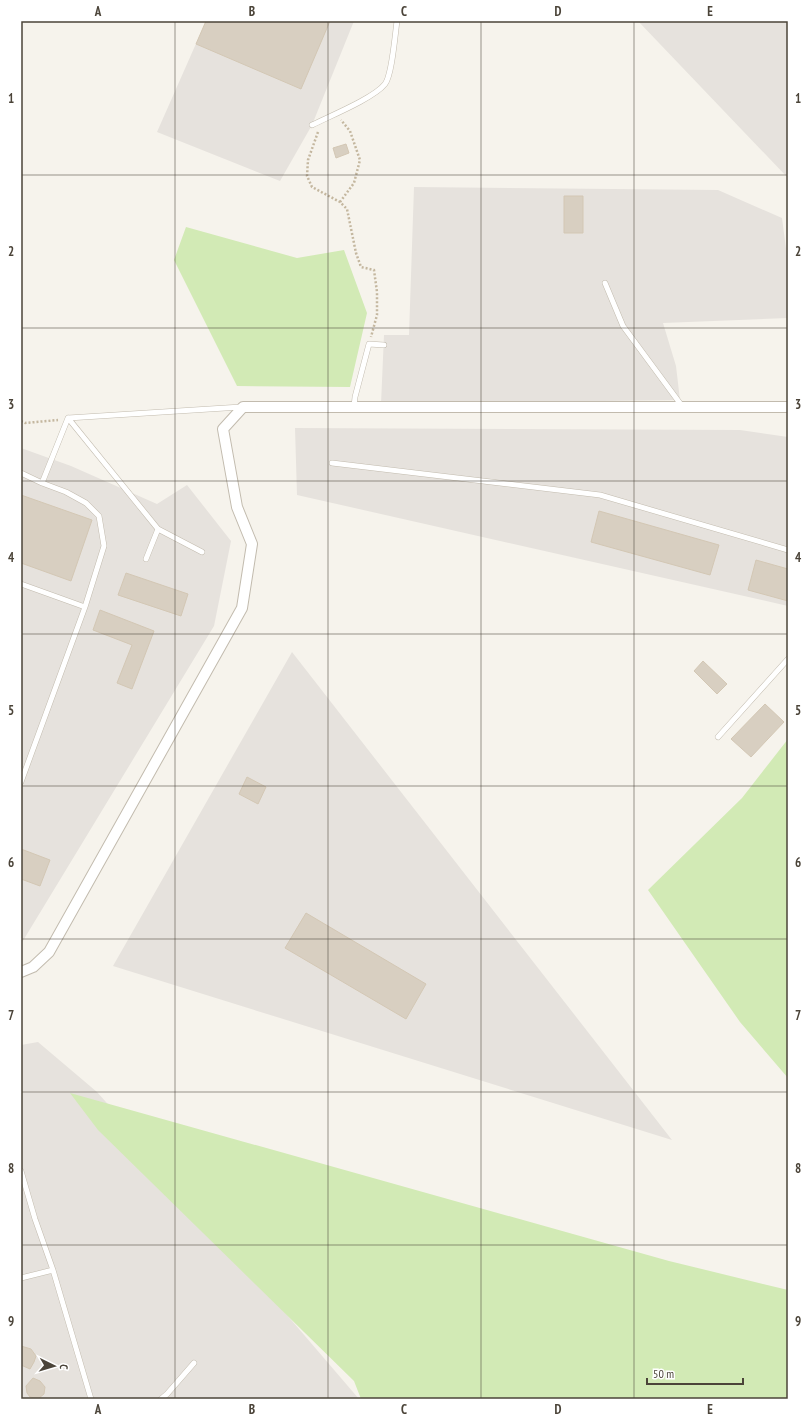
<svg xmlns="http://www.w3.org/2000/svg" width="809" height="1420" font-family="'PT Sans Narrow',sans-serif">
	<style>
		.industrial { fill: #e6e2dd }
		.green { fill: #d2eab5 }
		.building { fill: #d8cfc1; stroke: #d3c7b4 }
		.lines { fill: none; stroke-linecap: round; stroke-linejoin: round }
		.lane-casing { stroke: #c2bbae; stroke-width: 6 }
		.street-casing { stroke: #c2bbae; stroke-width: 12 }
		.path { stroke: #c4b79f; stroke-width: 2.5; stroke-dasharray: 2 2; stroke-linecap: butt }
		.lane { stroke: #fff; stroke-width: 5 }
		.street { stroke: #fff; stroke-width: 10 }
		.grid { fill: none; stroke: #4b4439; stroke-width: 1; stroke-opacity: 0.55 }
		.neatline { fill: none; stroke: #4b4439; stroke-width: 1.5 }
		.grid-label { font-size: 13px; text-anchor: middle; font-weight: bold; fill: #4b4439 }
	</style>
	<rect width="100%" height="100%" fill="#f6f3ec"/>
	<path class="industrial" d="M206,21H354L312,125L280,181L157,132Z
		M638,21H788V178Z
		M414,187L718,190L782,218L788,264V318L663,323L676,366L680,400L381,404L384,335H409Z
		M295,428L740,430L788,437V606L297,495Z
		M21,448L71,466L157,504L187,485L231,541L214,626L21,944Z
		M292,652L672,1140L113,966Z
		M38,1042L97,1092L262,1276L275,1301L359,1399H21V1045Z"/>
	<path class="green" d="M186,227L297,258L344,250L367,313L350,387L237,386L174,260Z
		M788,739V1078L740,1022L648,890L742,798Z
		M70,1093L669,1261L788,1290V1399H361L354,1381L98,1130Z"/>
	<path class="building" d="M206,21H330L301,89L196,44Z
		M346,144L349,153L336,158L333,148Z
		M564,196H583V233H564Z
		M21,495L92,520L71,581L21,563Z
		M599,511L719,545L710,575L591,542Z
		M756,560L788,569V601L748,590Z
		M126,573L188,594L181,616L118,595Z
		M100,610L154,631L132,689L117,683L132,645L93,630Z
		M703,661L727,684L717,694L694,671Z
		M765,704L784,722L751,757L731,739Z
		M247,777L266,787L258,804L239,794Z
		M21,849L50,860L40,886L21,879Z
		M306,913L426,984L406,1019L285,948Z
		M21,1346L31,1349L36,1356L34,1362L30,1369L21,1365Z
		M33,1378L40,1381L45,1387L44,1394L39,1398H35L30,1397L27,1393L26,1386Z"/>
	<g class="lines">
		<g class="lane-casing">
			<path id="lane" d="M312,125C330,116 374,98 385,84C392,75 395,35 397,21
				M605,283L623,326L682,406
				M354,407L355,397L369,344L384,345
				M68,418L158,529L202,552
				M332,463L600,495L788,550
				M21,473L42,483
				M146,559L158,529
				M21,584L85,607L104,546L99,516L86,503L66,492L42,483L68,418L241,407
				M718,737L788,659
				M21,782L85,607
				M21,1171L35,1219L53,1270L91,1399
				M21,1278L53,1270
				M161,1399L167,1394L194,1363"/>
		</g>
		<g class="street-casing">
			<path id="street" d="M21,972L33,967L49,952L242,608L252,544L237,507L223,429L243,407H788"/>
		</g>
		<path class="path" d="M318,132L308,160L307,176L312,187L340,202L347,209L356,253L361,267L374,270L377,292V315L371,337
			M340,202L354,183L360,160L350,131L341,120
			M21,421L25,423L58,420"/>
		<use href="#lane" class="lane"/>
		<use href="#street" class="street"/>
	</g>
	<path class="grid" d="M175,21V1399M328,21V1399M481,21V1399M634,21V1399M21,175H788M21,328H788M21,481H788M21,634H788M21,786H788M21,939H788M21,1092H788M21,1245H788"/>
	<rect width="809" height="1420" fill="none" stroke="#ffffff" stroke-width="44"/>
	<g transform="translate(54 1366) rotate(95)" stroke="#ffffff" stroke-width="3" paint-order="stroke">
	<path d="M0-3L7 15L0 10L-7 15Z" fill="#4b4439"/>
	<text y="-6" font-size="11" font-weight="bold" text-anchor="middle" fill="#4b4439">С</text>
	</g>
	<path d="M647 1378v6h96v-6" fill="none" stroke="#4b4439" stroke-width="2"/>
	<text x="653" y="1378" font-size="12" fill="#4b4439" stroke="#ffffff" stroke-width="3" paint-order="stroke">50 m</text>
	<rect x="22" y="22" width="765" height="1376" class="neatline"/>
	<g class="grid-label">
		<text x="98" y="16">A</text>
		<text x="252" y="16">B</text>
		<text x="404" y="16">C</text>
		<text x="558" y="16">D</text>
		<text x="710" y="16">E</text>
		<text x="11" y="103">1</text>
		<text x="798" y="103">1</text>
		<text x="11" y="256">2</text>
		<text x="798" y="256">2</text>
		<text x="11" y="409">3</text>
		<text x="798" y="409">3</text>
		<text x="11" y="562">4</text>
		<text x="798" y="562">4</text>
		<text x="11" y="715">5</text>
		<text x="798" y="715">5</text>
		<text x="11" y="867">6</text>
		<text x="798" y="867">6</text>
		<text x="11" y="1020">7</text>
		<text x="798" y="1020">7</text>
		<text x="11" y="1173">8</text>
		<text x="798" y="1173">8</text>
		<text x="11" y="1326">9</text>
		<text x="798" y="1326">9</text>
		<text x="98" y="1414">A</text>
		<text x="252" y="1414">B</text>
		<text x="404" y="1414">C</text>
		<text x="558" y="1414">D</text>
		<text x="710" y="1414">E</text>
	</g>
</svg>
